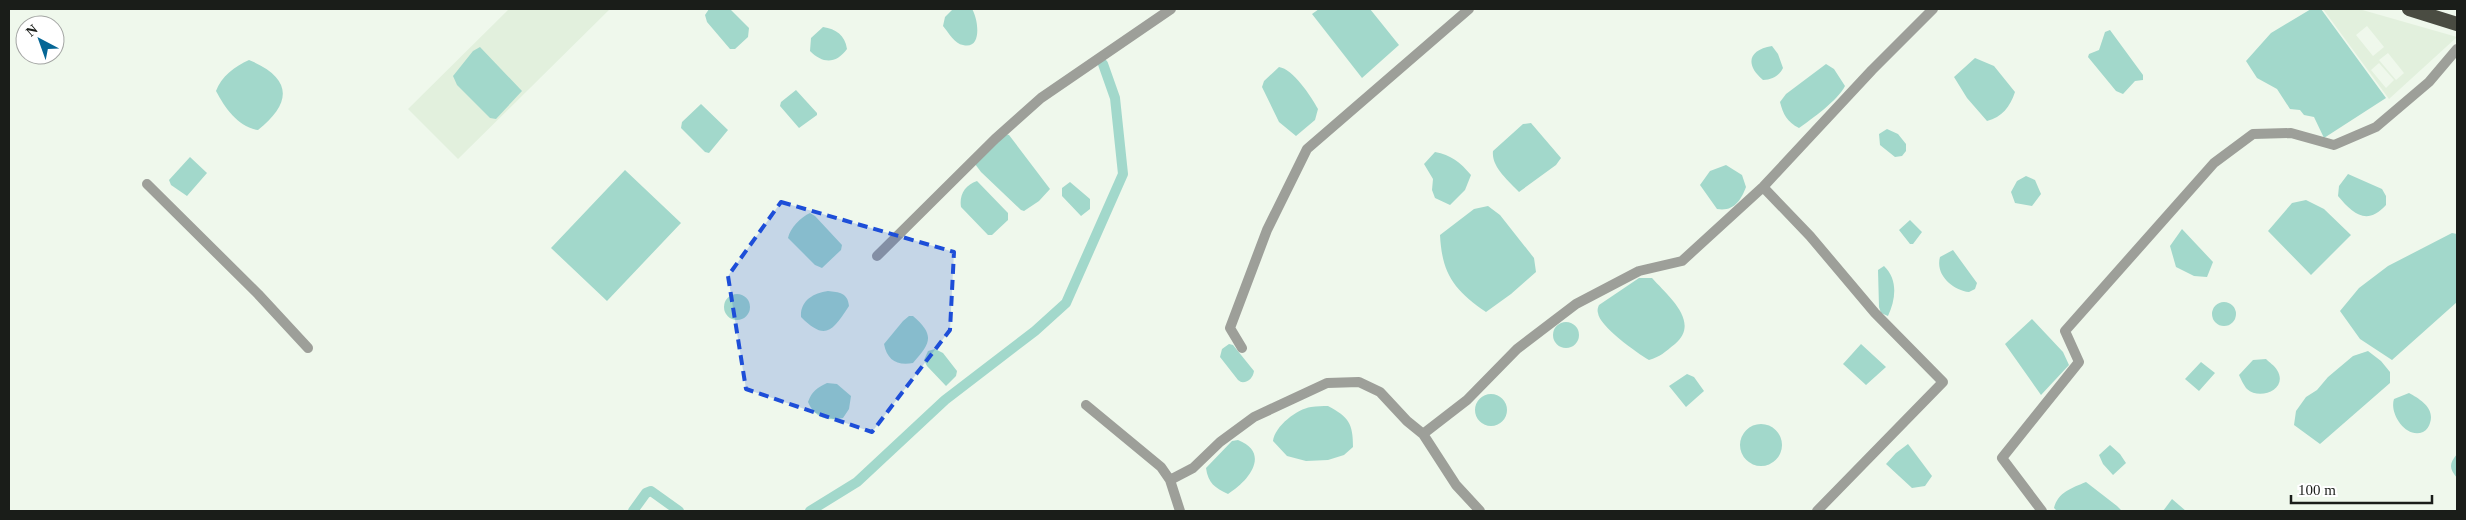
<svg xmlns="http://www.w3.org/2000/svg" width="2466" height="520" font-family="Georgia,serif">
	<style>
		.built { fill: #e2f0dd; fill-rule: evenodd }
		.water { fill: #a2d8cb }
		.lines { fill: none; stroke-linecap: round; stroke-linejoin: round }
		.canal { stroke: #a2d8cb; stroke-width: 10 }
		.minor { stroke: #9d9f99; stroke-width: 10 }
		.trunk { stroke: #4a4c42; stroke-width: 14 }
		.marked { fill: #1d4ed8; fill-opacity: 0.2; stroke: #1d4ed8; stroke-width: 4; stroke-dasharray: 10 6; stroke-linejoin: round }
	</style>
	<rect width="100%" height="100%" fill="#eff8ec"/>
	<path class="built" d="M509,9H610L458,159L408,109Z
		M2323,9H2359L2457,37L2389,99ZM2367,26L2384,47L2373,56L2356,35ZM2388,53L2404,73L2396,80L2379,60ZM2379,63L2394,80L2386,88L2371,70Z"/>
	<path class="water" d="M709,9H730L749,28L748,37L735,49H730L707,22L705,15Z
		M953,9H972C978,18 983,50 963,45C955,44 948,32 943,26L945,17Z
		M1319,9H1370L1399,45L1362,78L1312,14Z
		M2311,9H2321L2386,98L2324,138L2314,117L2304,115L2300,110L2290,109L2277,89L2257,78L2246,61L2271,33Z
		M823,27C836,29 845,35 847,49C836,64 823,64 810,51L811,38Z
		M2110,30L2143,75V80L2135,81L2123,94L2116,91L2088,57L2089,54L2099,50L2105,32Z
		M1772,46L1778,54L1783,68C1779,76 1772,80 1763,80C1745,65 1748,50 1772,46Z
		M480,47L522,91L496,119L490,118L457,85L453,76L473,51Z
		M1975,58L1994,66L2015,92C2010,107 2002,117 1987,121L1967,98L1954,77Z
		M249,60C293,78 292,103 258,130C238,127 225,108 216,91C221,77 235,66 249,60Z
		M1826,64L1834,69L1845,86C1838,100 1812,119 1799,128C1787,122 1783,114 1780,102L1786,94Z
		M1279,67C1293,69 1311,96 1318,109L1315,120L1296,136L1279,122L1262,87L1264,81Z
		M796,90L817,113V115L799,128L780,106L781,102Z
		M701,104L728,130L709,153L705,152L681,128L682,122Z
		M1531,123L1561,158L1556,165L1519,192C1509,181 1491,167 1493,151L1523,124Z
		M1887,129L1898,134L1906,144V151L1902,156L1895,157L1880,145L1879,134Z
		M1005,134L1009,135L1050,189L1039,201L1024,211L1021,210L981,172L975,164Z
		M1435,152C1451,155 1460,162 1471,175L1465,190L1450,205L1435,198L1432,190L1433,179L1424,164Z
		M190,157L207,173L187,196L171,185L169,180Z
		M1726,165L1742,175L1746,187C1741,200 1734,212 1717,209L1700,185L1710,171Z
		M625,170L681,223L607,301L551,248Z
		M2348,174L2382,189L2386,196V205C2367,226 2353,214 2338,196L2339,186Z
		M2026,176L2035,180L2041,194L2032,206L2015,203L2011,192L2017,181Z
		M977,181L1008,213V220L992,235H988L961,207C959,195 965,185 977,181Z
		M1070,182L1090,199V209L1081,216L1062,196V188Z
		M2306,200L2324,209L2351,235L2311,275L2268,231L2292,203Z
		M1488,206L1500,215L1534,258L1536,272L1511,294L1486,312C1454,290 1442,274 1440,235L1474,209Z
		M810,213L815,216L842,245L841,250L822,268L815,265L788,238C790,228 801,217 810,213Z
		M1910,220L1922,232L1913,244H1910L1899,230Z
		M2182,229L2213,262L2207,277L2194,276L2176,267L2170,246Z
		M2452,233L2457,234V302L2392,360L2360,339L2340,311L2359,288L2388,266Z
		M1953,250L1977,283L1975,289L1969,292C1953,290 1935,275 1940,257Z
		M1884,266C1898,279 1896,299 1888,316L1881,313L1879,307L1878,270Z
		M1639,278H1652C1668,296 1701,322 1675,344C1665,352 1660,357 1649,360C1637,353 1599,326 1598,313C1597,310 1598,307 1599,305Z
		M828,291C839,292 848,293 849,306C832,332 825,341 801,317C800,301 813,293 828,291Z
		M724 307a13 13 0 1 1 26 0a13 13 0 1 1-26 0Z
		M2212 314a12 12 0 1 1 24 0a12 12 0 1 1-24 0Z
		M909,316H913C935,335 931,343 913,363C897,366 887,360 884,344L903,321Z
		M2032,319L2063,352L2069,365L2041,395L2005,344Z
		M1553 335a13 13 0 1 1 26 0a13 13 0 1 1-26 0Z
		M1229,344L1233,345L1254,371C1253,378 1248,383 1241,382L1238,380L1220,357L1222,349Z
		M1861,344L1886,367L1866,385L1843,364Z
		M935,349L943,353L957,371L956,376L946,386L927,366L924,360L928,351Z
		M2368,351L2381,361L2390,372V383L2320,444L2294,425L2296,411L2306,397L2317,390L2328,377L2353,356Z
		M2266,359C2269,362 2275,366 2277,370C2289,389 2260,401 2247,389C2244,386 2241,379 2239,375L2253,360Z
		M2201,362L2215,373L2199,391L2185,379Z
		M1687,374L1694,377L1704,391L1686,407L1669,386Z
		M827,383L837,384L851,396L849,409L843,418C827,422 814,417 808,402C812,391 817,388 827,383Z
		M2409,393C2420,399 2435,408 2430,423C2429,426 2427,430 2423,432C2406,439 2389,414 2394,399Z
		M1475 410a16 16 0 1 1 32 0a16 16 0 1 1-32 0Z
		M1328,406C1349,417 1353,424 1353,447L1344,455L1328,460L1306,461L1287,456L1273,441C1275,426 1297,409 1311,407C1317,406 1323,406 1328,406Z
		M1740 445a21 21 0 1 1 42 0a21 21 0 1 1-42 0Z
		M1238,440C1271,453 1249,481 1228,494C1215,488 1208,483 1206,468L1232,441Z
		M1908,444L1932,476L1925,486L1912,488L1886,464L1896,453Z
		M2110,445L2120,454L2126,463L2113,475L2103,464L2099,455Z
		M2457,454V478C2449,468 2449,464 2457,454Z
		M2086,482L2117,506L2122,511H2057L2054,508C2058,492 2072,488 2086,482Z
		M2172,499L2186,511H2163Z"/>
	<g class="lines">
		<path class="canal" d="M633,511L646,493L651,491L679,511
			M810,511L857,482L945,400L1035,331L1066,303L1123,174L1115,98L1103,64"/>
		<path class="minor" d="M147,184L258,294L308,348
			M1763,187L1810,236L1875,313L1943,382L1817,511
			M877,256L995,139L1041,98L1171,9
			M1242,348L1230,328L1267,230L1307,149L1469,9
			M1086,405L1161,467L1170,480L1180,511
			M1423,434L1467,400L1517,349L1576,304L1639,271L1682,261L1763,187L1872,70L1933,9
			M1170,480L1193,468L1220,442L1254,417L1327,383L1359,382L1380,392L1407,421L1423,434L1456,485L1480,511
			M2042,511L2002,458L2079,362L2065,331L2214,163L2253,134L2291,133L2334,145L2376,127L2429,82L2457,49"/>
		<path class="trunk" d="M2409,9L2457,24"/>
	</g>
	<path class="marked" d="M781,202L954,252L950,330L872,432L746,389L728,276Z"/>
	<rect width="2466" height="520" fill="none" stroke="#1a1d19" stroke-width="20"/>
	<g transform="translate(40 40) rotate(319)"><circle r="24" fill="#ffffff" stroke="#a3a5a3"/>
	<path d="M0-4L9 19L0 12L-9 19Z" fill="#056695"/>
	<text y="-8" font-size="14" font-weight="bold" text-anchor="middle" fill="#1a1d19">N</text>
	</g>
	<path d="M2291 495v8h141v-8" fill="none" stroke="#1a1d19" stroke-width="2.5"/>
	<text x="2298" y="495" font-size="15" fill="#1a1d19" stroke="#ffffff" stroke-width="4" paint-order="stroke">100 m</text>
</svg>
